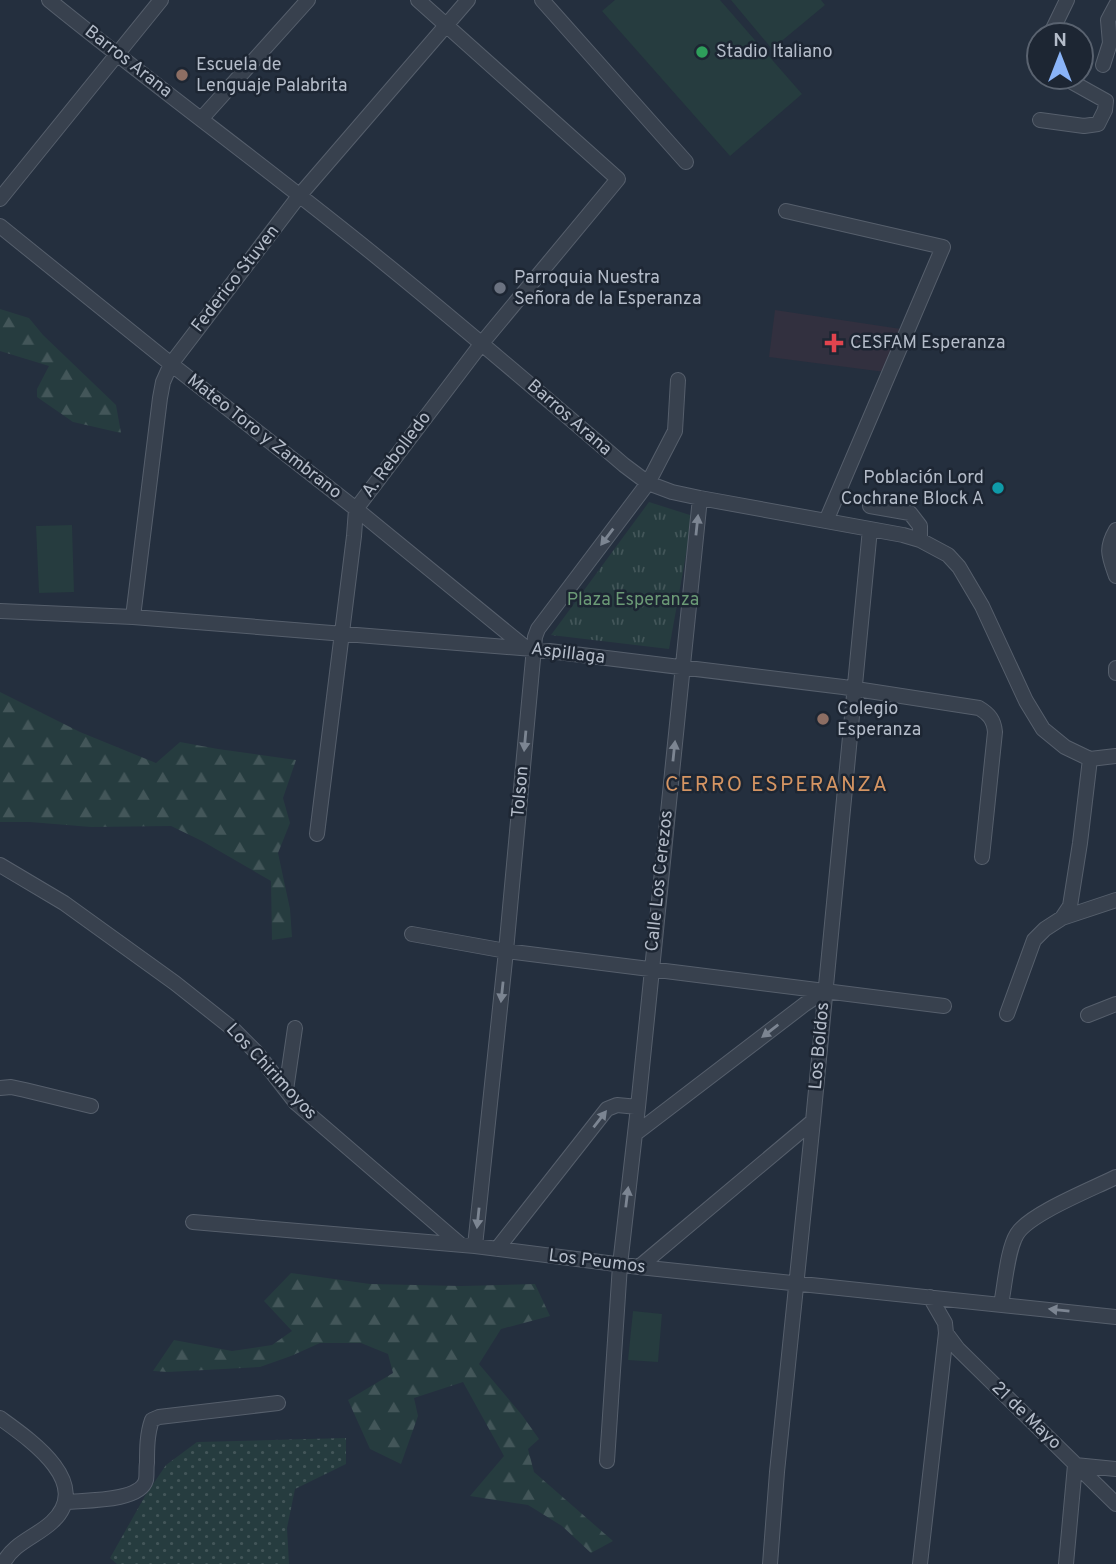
<svg xmlns="http://www.w3.org/2000/svg" width="1116" height="1564" font-family="Overpass,sans-serif">
	<style>
		.medical { fill: #32303f }
		.grass { fill: url(#grass-dots) }
		.forest { fill: url(#forest-firs) }
		.park { fill: url(#park-tufts) }
		.garden { fill: #263c3f }
		.lines { fill: none; stroke-linecap: round; stroke-linejoin: round }
		.minor-casing { stroke: #565f6c; stroke-width: 16 }
		.minor { stroke: #38414e; stroke-width: 14 }
		.oneway { fill: #7c8592 }
		.leisure-dot { fill: #2e9e5b; stroke: #1d2633; stroke-width: 2.5 }
		.education-dot { fill: #8d6e63; stroke: #1d2633; stroke-width: 2.5 }
		.worship-dot { fill: #6b7280; stroke: #1d2633; stroke-width: 2.5 }
		.health-dot { fill: #e0444e; stroke: #1d2633; stroke-width: 2.5 }
		.culture-dot { fill: #0f9aa8; stroke: #1d2633; stroke-width: 2.5 }
		.labels { text-anchor: middle; dominant-baseline: central; stroke-width: 5; stroke-linejoin: round; paint-order: stroke }
		.poi-label { font-size: 18px; fill: #b4bcc9; stroke: #1d2633; text-anchor: start }
		.street-label { font-size: 18px; fill: #b4bcc9; stroke: #1d2633 }
		.park-label { font-size: 18px; fill: #6b9a76; stroke: #1d2633 }
		.quarter-label { font-size: 21px; letter-spacing: 2px; fill: #d59563; stroke: #1d2633 }
	</style>
	<defs>
		<pattern id="grass-dots" width="8" height="8" patternUnits="userSpaceOnUse" patternTransform="scale(1.75)"><rect width="8" height="8" fill="#263c3f"/><path d="M2 2h.1M6 6h.1" fill="none" stroke="#435659" stroke-width="1.8" stroke-linecap="round"/></pattern>
		<pattern id="forest-firs" width="22" height="20" patternUnits="userSpaceOnUse" patternTransform="scale(1.75)"><rect width="22" height="20" fill="#263c3f"/><path d="M5 1l3.5 6h-7zM16 11l3.5 6h-7z" fill="#435659"/></pattern>
		<pattern id="park-tufts" width="24" height="20" patternUnits="userSpaceOnUse" patternTransform="scale(1.75)"><rect width="24" height="20" fill="#263c3f"/><path d="M3 7l-1-3M5 7V3M7 7l1-3M15 17l-1-3M17 17v-4M19 17l1-3" fill="none" stroke="#435659"/></pattern>
	</defs>
	<rect width="100%" height="100%" fill="#242f3e"/>
	<path class="medical" d="M775,310L901,329L885,372L769,357Z"/>
	<path class="grass" d="M346,1438V1464L295,1489L287,1528L289,1564H117L110,1558L145,1496L166,1465L197,1442Z"/>
	<path class="forest" d="M0,309L29,318L43,335L116,405L121,433L73,422L37,397V389L49,366L0,351Z
		M0,692L80,732L156,763L180,742L218,749L296,760L283,798L290,823L278,853L290,909L292,937L272,940L271,881L202,841L171,826L91,827L30,822H0Z
		M291,1273L370,1284L461,1286L535,1284L550,1316L501,1329L479,1364L522,1415L539,1439L528,1449L534,1472L613,1541L591,1553L562,1526L528,1505L470,1496L504,1456L463,1382L414,1398L418,1416L401,1464L370,1449L348,1400L393,1373L388,1354L361,1343H320L291,1356L260,1367L168,1372L153,1371L174,1340L232,1351L272,1345L292,1331L264,1301Z"/>
	<path class="park" d="M649,502L693,516L669,649L551,635Z"/>
	<path class="garden" d="M615,0H720L802,94L730,156L602,11Z
		M731,0H821L825,5L772,49Z
		M72,525L74,592L39,593L36,526Z
		M633,1311L662,1314L658,1362L628,1360Z"/>
	<g class="lines">
		<g class="minor-casing">
			<path id="minor" d="M49,0C161,91 277,175 388,266C468,331 546,398 624,465L648,483L672,492L700,498L903,535L920,540L948,555L959,567L982,606L1026,701L1043,729L1065,747L1090,759
				M542,0L686,162
				M1050,35L1067,0
				M1039,57L1037,62L1039,63
				M1103,65L1110,43L1108,20L1116,5
				M202,118L308,0
				M1040,120L1084,126L1098,124L1105,110L1106,101L1063,77
				M0,199L161,0
				M786,211L943,247L826,521
				M0,226L171,364L356,509L526,648
				M870,506L910,513L920,526V540
				M1116,530C1105,549 1109,556 1116,576
				M0,611L133,617L533,649L843,687L979,708C989,714 994,720 995,732L982,857
				M133,617L160,398L163,382L171,364L299,196L468,0
				M1116,668V673
				M1090,759L1116,756
				M317,834L354,536L356,509L482,343L618,179L418,0
				M0,865L64,903L175,983L233,1029L257,1053L296,1103L461,1245
				M1062,918L1116,900
				M412,934L506,951L944,1006
				M1007,1014L1034,940L1045,929L1062,918L1070,906L1080,843L1090,759
				M1088,1015L1116,1004
				M0,1088L11,1087L25,1090L91,1106
				M286,1090L295,1028
				M635,1134L805,1004L825,991
				M193,1222L475,1246L639,1267L1116,1317
				M475,1246L506,951L535,637L538,629L648,483L675,431L678,380
				M497,1249L607,1109L617,1105L638,1107
				M639,1267L813,1121
				M930,1297L945,1323L946,1333L958,1349L1116,1504
				M1001,1304C1005,1286 1007,1250 1017,1234C1029,1214 1092,1189 1116,1177
				M0,1418C29,1439 94,1483 52,1522C36,1537 13,1543 3,1564
				M607,1461L620,1265L638,1107L700,498
				M66,1502C85,1500 140,1502 146,1480C147,1475 146,1468 147,1463C147,1449 147,1434 152,1420L159,1417L278,1403
				M770,1564L777,1472L813,1121L870,529
				M920,1564L946,1333
				M1066,1564L1075,1465L1116,1469"/>
		</g>
		<use href="#minor" class="minor"/>
	</g>
	<defs><path id="oneway-solid" d="M-6-.8H1V-3.2L6.5 0L1 3.2V.8H-6Z" transform="scale(1.75)"/></defs>
	<g class="oneway">
		<use href="#oneway-solid" transform="translate(697 525) rotate(-84)"/>
		<use href="#oneway-solid" transform="translate(607 537) rotate(127)"/>
		<use href="#oneway-solid" transform="translate(525 741) rotate(95)"/>
		<use href="#oneway-solid" transform="translate(674 751) rotate(-84)"/>
		<use href="#oneway-solid" transform="translate(502 992) rotate(96)"/>
		<use href="#oneway-solid" transform="translate(770 1031) rotate(142)"/>
		<use href="#oneway-solid" transform="translate(600 1119) rotate(-52)"/>
		<use href="#oneway-solid" transform="translate(627 1197) rotate(-83)"/>
		<use href="#oneway-solid" transform="translate(478 1218) rotate(96)"/>
		<use href="#oneway-solid" transform="translate(1059 1310) rotate(-174)"/>
	</g>
	<circle class="leisure-dot" cx="702" cy="52" r="7"/>
	<g class="education-dot">
		<circle cx="182" cy="75" r="7"/>
		<circle cx="823" cy="719" r="7"/>
	</g>
	<circle class="worship-dot" cx="500" cy="288" r="7"/>
	<path class="health-dot" d="M830.5 332.5h7v7h7v7h-7v7h-7v-7h-7v-7h7z"/>
	<circle class="culture-dot" cx="998" cy="488" r="7"/>
	<g class="labels">
		<g class="poi-label">
			<text x="716" y="52">Stadio Italiano</text>
			<text x="196" y="65">Escuela de<tspan x="196" dy="21">Lenguaje Palabrita</tspan></text>
			<text x="514" y="278">Parroquia Nuestra<tspan x="514" dy="21">Señora de la Esperanza</tspan></text>
			<text x="850" y="343">CESFAM Esperanza</text>
			<text x="984" y="478" text-anchor="end">Población Lord<tspan x="984" dy="21">Cochrane Block A</tspan></text>
			<text x="837" y="709">Colegio<tspan x="837" dy="21">Esperanza</tspan></text>
		</g>
		<g class="street-label">
			<text transform="translate(128 62) rotate(38)">Barros Arana</text>
			<text transform="translate(236 279) rotate(-52)">Federico Stuven</text>
			<text transform="translate(569 418) rotate(41)">Barros Arana</text>
			<text transform="translate(264 437) rotate(38)">Mateo Toro y Zambrano</text>
			<text transform="translate(397 455) rotate(-53)">A. Rebolledo</text>
			<text transform="translate(568 654) rotate(7)">Aspillaga</text>
			<text transform="translate(521 792) rotate(-85)">Tolson</text>
			<text transform="translate(660 881) rotate(-84)">Calle Los Cerezos</text>
			<text transform="translate(820 1046) rotate(-85)">Los Boldos</text>
			<text transform="translate(271 1072) rotate(47)">Los Chirimoyos</text>
			<text transform="translate(597 1262) rotate(7)">Los Peumos</text>
			<text transform="translate(1026 1416) rotate(44)">21 de Mayo</text>
		</g>
		<g class="park-label">
			<text x="633" y="600">Plaza Esperanza</text>
		</g>
		<g class="quarter-label">
			<text x="777" y="785">CERRO ESPERANZA</text>
		</g>
	</g>
	<g transform="translate(1060 56)"><circle r="33" fill="#1d2633" stroke="#59626f" stroke-width="2"/>
	<path d="M0-5L12 26L0 18L-12 26Z" fill="#8ab4f8"/>
	<text y="-10" font-size="19" font-weight="bold" text-anchor="middle" fill="#b4bcc9">N</text>
	</g>
</svg>
